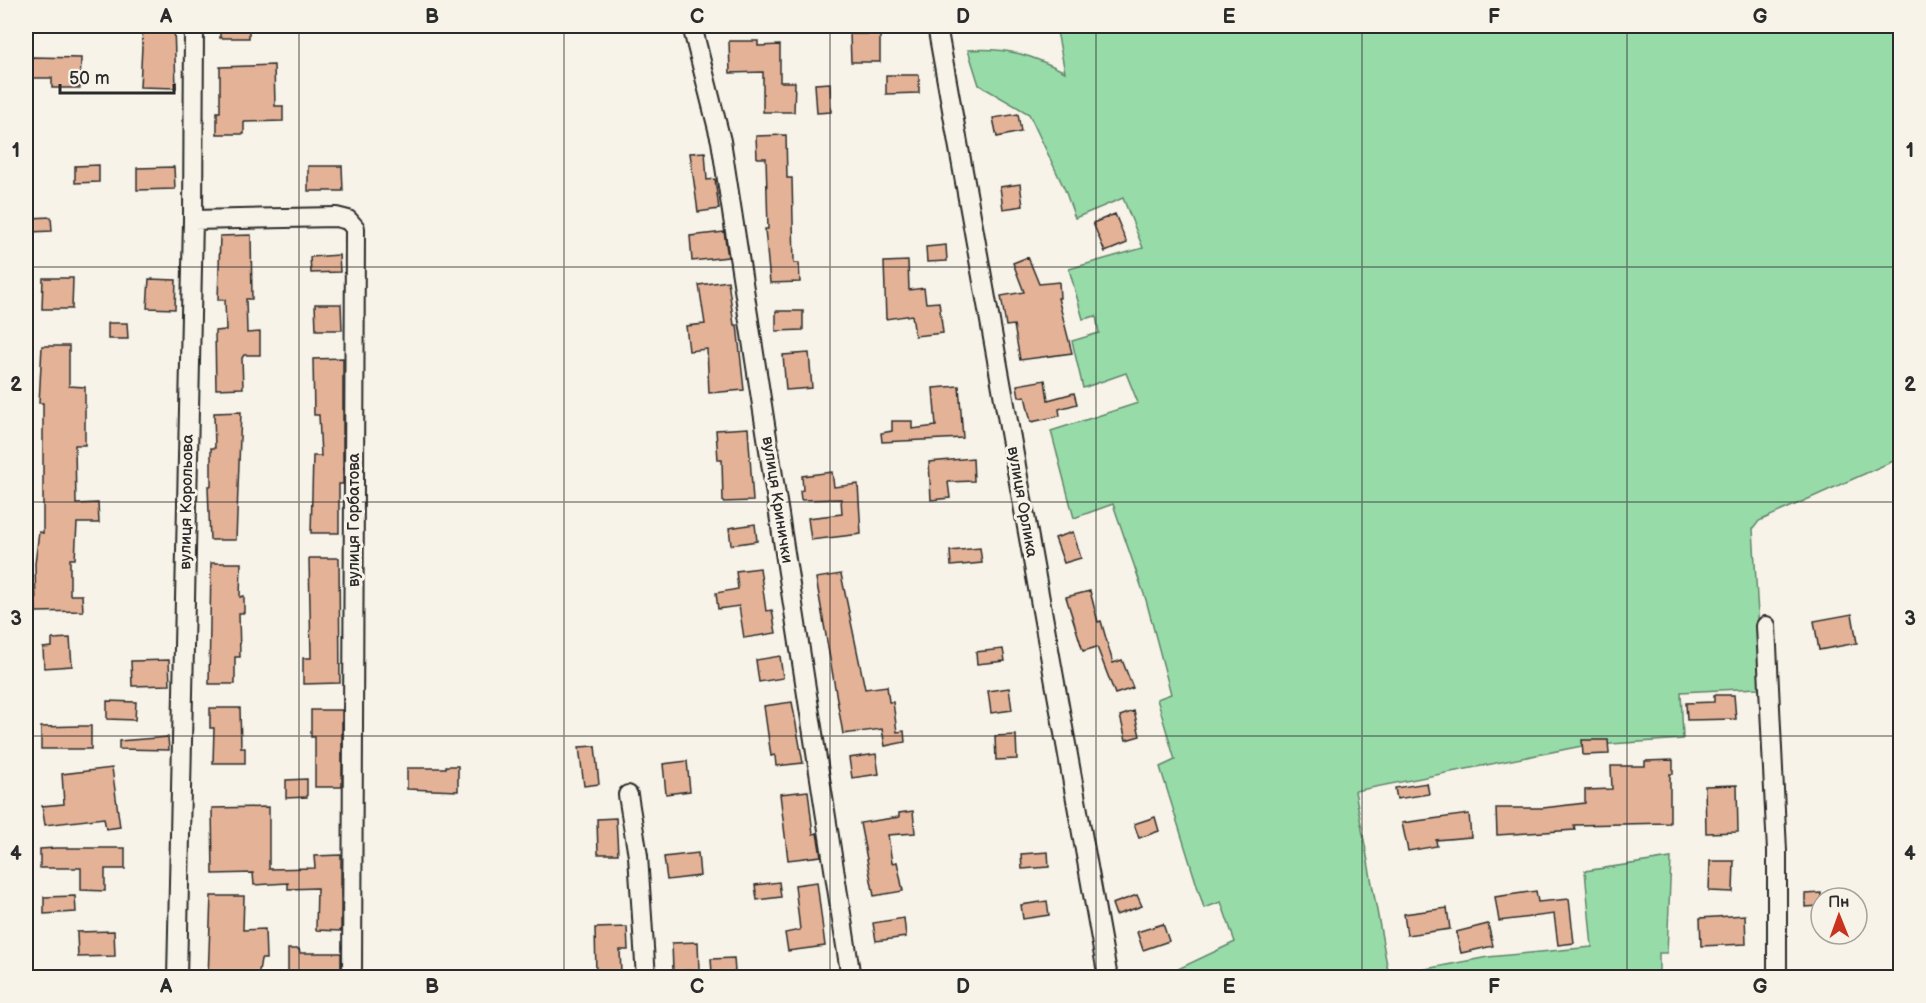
<svg xmlns="http://www.w3.org/2000/svg" width="1926" height="1003" font-family="'Balsamiq Sans',sans-serif">
	<style>
		.green { fill: #97dca8; stroke: #61846a; stroke-width: 1.5 }
		.building { fill: #e4b296; stroke: #2b2b2b; stroke-width: 1.5 }
		.lines { fill: none; stroke-linecap: round; stroke-linejoin: round }
		.street-casing { stroke: #2b2b2b; stroke-width: 22 }
		.street { stroke: #f7f3e8; stroke-width: 18 }
		.grid { fill: none; stroke: #2b2b2b; stroke-width: 1.5; stroke-opacity: 0.55 }
		.labels { text-anchor: middle; dominant-baseline: central; stroke-width: 6; stroke-linejoin: round; paint-order: stroke }
		.street-label { font-size: 16px; fill: #2b2b2b; stroke: #f7f3e8 }
		.neatline { fill: none; stroke: #2b2b2b; stroke-width: 2 }
		.grid-label { font-size: 20px; text-anchor: middle; font-weight: bold; fill: #2b2b2b }
	</style>
	<rect width="100%" height="100%" fill="#f7f3e8"/>
	<filter id="ink" filterUnits="userSpaceOnUse"><feTurbulence type="fractalNoise" baseFrequency=".0167" numOctaves="2"/><feDisplacementMap in="SourceGraphic" scale="12" xChannelSelector="R" yChannelSelector="G"/><feConvolveMatrix kernelMatrix="1 2 1 2 8 2 1 2 1" color-interpolation-filters="sRGB"/></filter>
	<g filter="url(#ink)">
		<path class="green" d="M1056,26H1900V458L1759,521L1753,529L1762,684L1758,688L1681,692L1683,739L1582,746L1355,791L1389,976L1488,957L1592,947L1585,871L1671,858L1667,953H1659V977H1182L1178,969L1235,942L1221,902L1204,908L1160,767L1175,760L1157,699L1171,694L1146,600L1113,504L1074,518L1051,431L1138,403L1126,373L1083,388L1072,341L1099,333L1096,316L1083,319L1069,269L1143,248L1123,198L1075,218L1065,190L1029,114L979,85L968,50C1006,47 1032,55 1065,72Z"/>
		<path class="building" d="M143,26H174L176,88L140,87Z
			M220,26H249V38H220Z
			M850,34H880V62H851Z
			M729,41H758V46L780,45V82H795L794,112H763V72L730,73Z
			M32,57L81,58L80,88H52V78H31Z
			M274,65L275,106H283V121L244,122V134H217V112H220V67Z
			M886,75H919V93L886,94Z
			M830,83L831,112L817,113L815,84Z
			M1018,114L1021,132L997,137L993,118Z
			M786,135L787,178H792L794,263H799L800,282L770,283L765,229H768L766,158H757L756,136Z
			M705,152L707,180L715,179L719,209L698,212L690,153Z
			M99,165V182L75,183V166Z
			M308,166H342L343,191H308Z
			M174,167L175,189L137,190V168Z
			M1020,184L1023,206L1003,209L1000,187Z
			M1115,214L1127,243L1105,252L1093,223Z
			M51,217L52,231L30,232L29,218Z
			M724,232L728,257L692,261L690,236Z
			M251,235L252,299H246L247,333L260,332V355H244L242,358L243,388L216,389L215,331L226,330L225,300H218L220,236Z
			M946,245L947,261L927,262L926,247Z
			M339,255L340,272L311,273L310,257Z
			M1028,257L1039,284L1059,282L1060,298H1058L1072,353L1020,360L1014,325L1006,326L1001,296L1024,292L1013,263Z
			M908,261L909,290L924,288L926,303L939,302L943,333L915,336L912,315L886,319L884,262Z
			M43,278H73L72,309H42Z
			M149,279L176,280L175,309L147,308Z
			M728,281L734,325H737L744,390L709,393L707,349L689,351L686,326L705,324L699,285Z
			M315,304H341L342,330H316Z
			M776,311H803V330L776,331Z
			M108,323H127L128,339H108Z
			M42,346H69V386L85,387V445H75L76,504L98,503L99,523H77L75,559H70V595H82L83,611L36,612L35,564L39,532L43,533V403H39Z
			M809,353L812,388L786,390L783,355Z
			M343,358V484H339V533H311L313,456H321L319,415H314L313,359Z
			M1045,380L1048,400L1074,393L1077,404L1059,409L1060,416L1031,422L1025,396L1019,397L1017,385Z
			M959,386L963,438L882,442L881,433L892,431V421H912V429L936,426L933,388Z
			M241,412L236,540H210L208,486H211V448H215L214,413Z
			M748,428L753,501L723,502L722,460H718L716,430Z
			M973,458L974,481L948,482L950,498L931,500L929,462Z
			M832,472L834,487L858,484L861,534L811,540L808,518L842,514L841,499L801,500L800,491L803,490L802,476Z
			M755,524L757,541L731,545L729,528Z
			M1073,532L1081,558L1064,563L1055,538Z
			M980,548L982,563L951,566L950,551Z
			M309,558H339L340,683L303,684V658H311Z
			M211,563H241L240,597L244,596V613H239L240,657H235V684H209Z
			M760,568L766,611L772,610L776,633L744,638L739,606L718,609L716,593L738,589L736,571Z
			M841,574L865,689L887,686L889,702H893L897,732L904,731L905,742L885,746L882,729L843,734L816,578Z
			M1090,591L1098,622L1101,621L1113,663L1122,660L1133,688L1115,694L1097,647L1083,651L1066,597Z
			M1852,614L1857,643L1819,650L1814,621Z
			M70,638L72,666L44,668L43,648L52,647V639Z
			M1003,649L1005,661L977,664L976,652Z
			M780,656L783,678L759,682L756,660Z
			M169,660L170,685L132,686L131,661Z
			M1009,688L1012,710L991,713L988,691Z
			M1714,695H1734L1736,719L1687,720L1686,703L1714,702Z
			M107,701L136,702L135,720L107,719Z
			M792,702L803,763L776,766L775,755L771,756L764,706Z
			M210,708H240L241,748H245V763H213L214,728H210Z
			M311,710H342V787H315V737H311Z
			M1134,711L1140,736L1126,740L1120,716Z
			M79,726H91V749H41V727Z
			M1016,735L1017,759L996,760L995,736Z
			M168,737L169,750L119,749V741Z
			M1582,740H1608L1609,754L1583,755Z
			M595,746L599,784L584,786L579,747Z
			M876,754L879,774L852,778L849,758Z
			M1673,760V774H1670V823L1574,825L1575,830L1497,835L1496,808H1543L1585,803V790L1612,789L1611,766H1645V761Z
			M687,761L690,791L666,794L663,764Z
			M446,766H458V791L407,789V768H446Z
			M112,768L120,827L106,829L104,818L45,825L42,806L64,804L62,774Z
			M307,779V797L286,798V780Z
			M1427,783L1429,794L1397,799L1395,788Z
			M1737,785L1738,832L1706,833L1705,786Z
			M808,791L813,834L817,833L821,856L788,860L780,794Z
			M269,807V869L315,868L314,856L341,855V931L316,930L317,888L288,889V883L254,885L253,873L213,874L212,808Z
			M913,811L915,833L888,835L892,863L897,862L903,891L874,896L860,823L899,817V813Z
			M1469,814L1471,837L1436,840L1437,846L1408,851L1402,823Z
			M1155,817L1159,831L1139,838L1134,824Z
			M616,818L618,854H598L597,819Z
			M56,848H125V869H105V891L81,890V868H40V849Z
			M1048,852L1049,867L1022,869L1021,854Z
			M698,853L700,876L667,880L664,857Z
			M1710,861H1734L1733,892L1709,891Z
			M779,882L781,897L757,900L755,885Z
			M817,882L825,946L788,951L785,933L800,930L795,885Z
			M1536,891L1538,902L1569,899L1574,943L1558,945L1554,914L1499,921L1495,897Z
			M1821,893V906L1805,907V894Z
			M1137,895L1142,906L1116,915L1112,904Z
			M75,896L76,912L44,914V897Z
			M211,896H244L243,930L265,929L266,959H261L258,978H208Z
			M1047,901L1049,915L1023,919L1021,905Z
			M1447,908L1450,929L1407,935L1404,914Z
			M1745,915L1746,944L1701,946L1700,918Z
			M904,918L906,937L876,941L873,923Z
			M1163,924L1169,941L1143,950L1137,932Z
			M1488,924L1493,946L1461,953L1456,932Z
			M627,927L628,950H620L621,973L596,974L595,928Z
			M114,931L115,956L78,957L77,932Z
			M698,942L699,970L673,971L672,943Z
			M288,949H299L300,953H341V974L288,975Z
			M734,958L735,972L712,973L711,959Z"/>
		<g class="lines">
			<g class="street-casing">
				<path id="street" d="M692,26L721,141L851,978
					M937,26L1108,978
					M193,220L336,217L348,220L355,228L352,978
					M1766,626L1777,851V978
					M628,795L638,856L646,978
					M177,978L193,220L194,26"/>
			</g>
			<use href="#street" class="street"/>
		</g>
	</g>
	<path class="grid" d="M299,26V978M564,26V978M830,26V978M1096,26V978M1362,26V978M1627,26V978M26,267H1900M26,502H1900M26,736H1900"/>
	<g class="labels">
		<g class="street-label">
			<text transform="translate(777 500) rotate(81)">вулиця Кринички</text>
			<text transform="translate(187 502) rotate(-89)">вулиця Корольова</text>
			<text transform="translate(1022 502) rotate(80)">вулиця Орлика</text>
			<text transform="translate(354 520) rotate(-90)">вулиця Горбатова</text>
		</g>
	</g>
	<rect width="1926" height="1003" fill="none" stroke="#f7f3e8" stroke-width="66"/>
	<g transform="translate(1839 916) rotate(359)"><circle r="28" fill="#f7f3e8" stroke="#a5a39c" stroke-width="1.5"/>
	<path d="M0-4.5L10 22L0 15L-10 22Z" fill="#c8321e"/>
	<text y="-9" font-size="16" font-weight="bold" text-anchor="middle" fill="#2b2b2b">Пн</text>
	</g>
	<path d="M60 84v9h114v-9" fill="none" stroke="#2b2b2b" stroke-width="3"/>
	<text x="69" y="84" font-size="18" fill="#2b2b2b" stroke="#f7f3e8" stroke-width="4.5" paint-order="stroke">50 m</text>
	<rect x="33" y="33" width="1860" height="937" class="neatline"/>
	<g class="grid-label">
		<text x="166" y="23">A</text>
		<text x="432" y="23">B</text>
		<text x="697" y="23">C</text>
		<text x="963" y="23">D</text>
		<text x="1229" y="23">E</text>
		<text x="1494" y="23">F</text>
		<text x="1760" y="23">G</text>
		<text x="16" y="157">1</text>
		<text x="1910" y="157">1</text>
		<text x="16" y="391">2</text>
		<text x="1910" y="391">2</text>
		<text x="16" y="625">3</text>
		<text x="1910" y="625">3</text>
		<text x="16" y="860">4</text>
		<text x="1910" y="860">4</text>
		<text x="166" y="993">A</text>
		<text x="432" y="993">B</text>
		<text x="697" y="993">C</text>
		<text x="963" y="993">D</text>
		<text x="1229" y="993">E</text>
		<text x="1494" y="993">F</text>
		<text x="1760" y="993">G</text>
	</g>
</svg>
